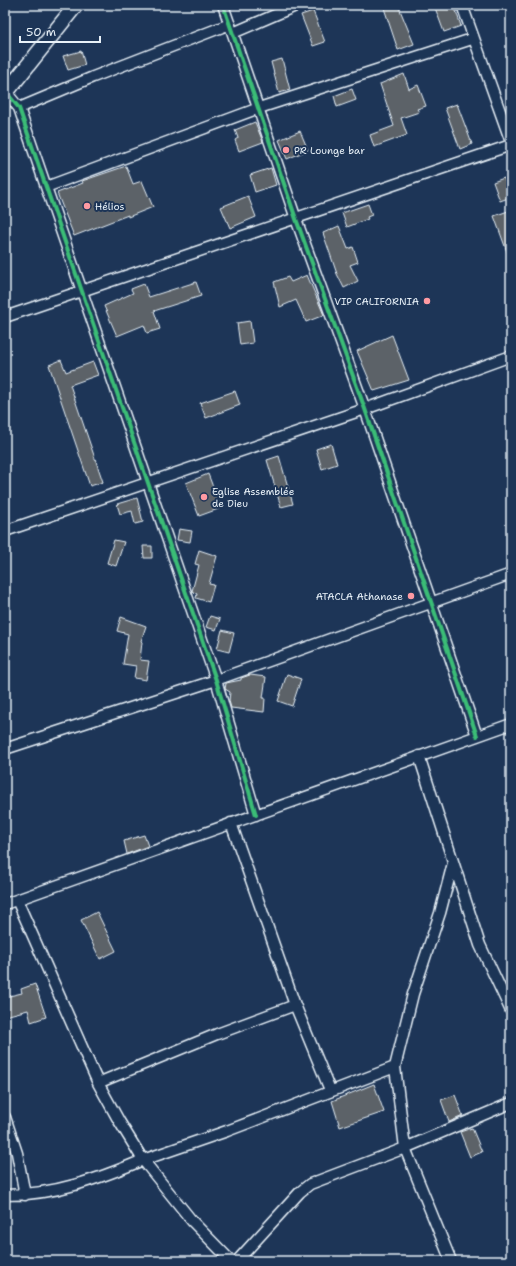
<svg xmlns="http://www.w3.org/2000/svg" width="516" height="1266" font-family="'Shantell Sans',sans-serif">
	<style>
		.building { fill: #5b6267; stroke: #e8f1f8 }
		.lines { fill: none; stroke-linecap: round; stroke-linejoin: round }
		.minor-casing { stroke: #e8f1f8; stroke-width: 13 }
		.secondary-casing { stroke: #e8f1f8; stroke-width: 17 }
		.minor { stroke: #1d3557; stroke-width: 10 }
		.secondary { stroke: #1d3557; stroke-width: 14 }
		.cycleway-casing { stroke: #1d3557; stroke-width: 6 }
		.cycleway { stroke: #3abd76; stroke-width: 4 }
		.poi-dot { fill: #ff9aa2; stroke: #1d3557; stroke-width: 1.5 }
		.labels { text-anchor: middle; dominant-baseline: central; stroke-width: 4; stroke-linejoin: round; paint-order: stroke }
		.poi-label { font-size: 10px; fill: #e8f1f8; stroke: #1d3557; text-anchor: start }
	</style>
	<rect width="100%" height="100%" fill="#1d3557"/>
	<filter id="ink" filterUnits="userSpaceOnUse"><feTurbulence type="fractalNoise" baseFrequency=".025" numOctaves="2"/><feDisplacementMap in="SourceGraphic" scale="8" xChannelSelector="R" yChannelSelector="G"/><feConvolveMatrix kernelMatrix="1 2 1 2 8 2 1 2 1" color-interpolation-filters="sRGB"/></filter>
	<g filter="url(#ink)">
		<path class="building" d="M383,5H398L414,44L398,50Z
			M434,5H454L461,26L444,32Z
			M313,11L325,42L313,46L301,15Z
			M81,51L85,65L68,70L63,56Z
			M282,59L290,90L279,93L271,62Z
			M404,74L409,89L418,85L426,106L417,109L419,112L401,118L407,135L374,147L370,135L394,126L380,84Z
			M352,89L356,100L337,107L334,96Z
			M457,104L472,144L460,149L445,108Z
			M255,122L263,142L239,151L235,140L238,138L235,130Z
			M300,131L308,150L287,159L279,140Z
			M126,166L133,184L142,181L153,207L128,217V215L74,236L57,193L83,183L82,181Z
			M271,168L276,185L255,192L250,175Z
			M504,178L511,197L500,201L493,182Z
			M248,196L256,217L230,228L221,207Z
			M368,204L372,215L367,217L368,219L347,227L342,213Z
			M511,210V260H510L494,216Z
			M339,226L348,249L353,247L358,262L350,265L358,281L344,288L337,274L323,233Z
			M307,275L324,315L306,322L296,300L280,307L274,282L288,277L291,282Z
			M196,282L201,296L154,311L160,329L147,333L144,325L117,336L104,306L133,293L131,289L144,284L149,297Z
			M250,321L253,343L240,345L237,323Z
			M392,335L409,380L374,391L357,351Z
			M61,360L66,372L93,362L98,375L70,385L103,482L90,486L49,365Z
			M235,391L240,405L206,418L200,403Z
			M331,444L337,464L322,469L316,449Z
			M279,456L293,504L281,507L267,460Z
			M208,474L221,508L199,516L186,483Z
			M137,498L143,522L135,524L132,511L120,514L117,504Z
			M179,529L192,531L190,542L177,540Z
			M114,540L124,542L116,566L107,563Z
			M143,546H152V558H144Z
			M199,550L217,556L209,584L214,585L209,602L196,598L197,594L192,591L199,565L195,564Z
			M210,616L220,619L216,630L206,627Z
			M121,617L146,626L141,641L142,642L140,660L149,661L146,680L134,678L136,666L123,664L128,634L117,631Z
			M222,630L234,633L229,652L217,649Z
			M287,674L301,679L292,706L278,701Z
			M250,675L266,677L263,698H265L264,712L231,708L229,701L230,692L225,689L226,683L241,680V678Z
			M144,835L148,846L127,854L124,841Z
			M97,912L116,951L100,959L81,920Z
			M35,984L46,1017L31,1022L28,1010L5,1016V997L22,993L21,989Z
			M374,1084L384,1112L340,1127L332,1101Z
			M455,1095L463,1116L449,1122L441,1100Z
			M472,1128L482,1152L470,1157L460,1132Z"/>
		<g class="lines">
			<g class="minor-casing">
				<path id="minor" d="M223,5L296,219L365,409L477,736
					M462,5L511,142
					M233,33L298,5
					M5,69L6,92L19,108L46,187L216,680L256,815
					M19,108L93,77L230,24
					M46,187L259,108L472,39
					M5,317L511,145
					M5,531L365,409L511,356
					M5,749L216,680L511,574
					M419,756L480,945L511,1011
					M453,863L440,913L413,994L395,1067L405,1148L511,1103
					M17,900L98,1083
					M5,904L511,724
					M295,1005L330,1090
					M5,1117L17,1153L25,1195
					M5,1195C55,1195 98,1179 143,1160L119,1121L98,1083L217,1034L295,1005L231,823
					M231,1261L192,1221L143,1160L227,1131L395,1067
					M237,1261L300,1192L310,1184L405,1148L451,1261"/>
			</g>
			<g class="secondary-casing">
				<path id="secondary" d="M5,94L76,5"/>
			</g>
			<use href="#minor" class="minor"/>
			<use href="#secondary" class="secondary"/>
			<g class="cycleway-casing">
				<path id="cycleway" d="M223,5L296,219L365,409L477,736
					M5,69L6,92L19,108L46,187L216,680L256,815"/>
			</g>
			<use href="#cycleway" class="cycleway"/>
		</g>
	</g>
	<g class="poi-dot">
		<circle cx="286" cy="150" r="4"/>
		<circle cx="87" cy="206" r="4"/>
		<circle cx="427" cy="301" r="4"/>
		<circle cx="204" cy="497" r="4"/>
		<circle cx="411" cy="596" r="4"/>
	</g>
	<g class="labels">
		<g class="poi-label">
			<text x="294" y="150">PR Lounge bar</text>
			<text x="95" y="206">Hélios</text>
			<text x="419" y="301" text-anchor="end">VIP CALIFORNIA</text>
			<text x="212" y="491">Eglise Assemblée<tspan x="212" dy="12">de Dieu</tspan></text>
			<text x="403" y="596" text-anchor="end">ATACLA Athanase</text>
		</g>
	</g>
	<rect width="516" height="1266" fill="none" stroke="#1d3557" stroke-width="20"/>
	<rect x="10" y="10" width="496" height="1246" fill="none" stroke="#e8f1f8" stroke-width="1.5" filter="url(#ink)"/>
	<path d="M20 36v6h80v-6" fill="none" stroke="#e8f1f8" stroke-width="2"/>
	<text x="26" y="36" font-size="12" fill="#e8f1f8" stroke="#1d3557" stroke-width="3" paint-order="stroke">50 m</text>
</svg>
